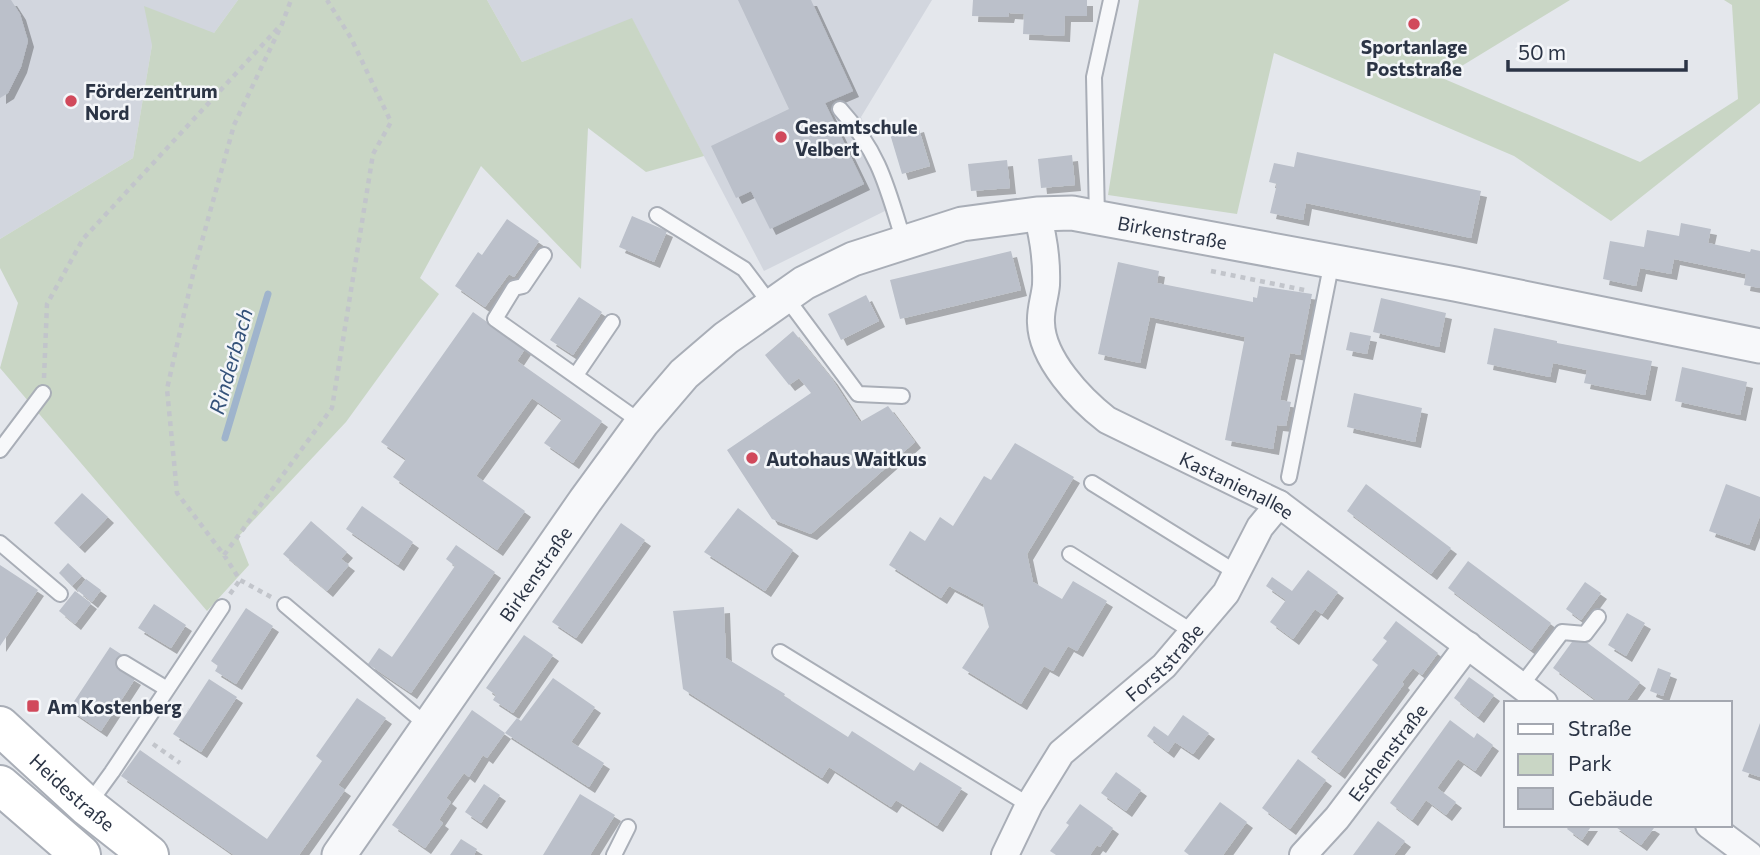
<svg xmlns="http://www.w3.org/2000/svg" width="1760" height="855" font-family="Commissioner,sans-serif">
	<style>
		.built { fill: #d2d6de }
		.green { fill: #c9d6c5 }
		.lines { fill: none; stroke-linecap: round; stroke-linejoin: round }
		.stream { stroke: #9fb4cc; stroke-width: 7 }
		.building { fill: #bbc0ca; filter: url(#shadow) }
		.service-casing { stroke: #a9aeb7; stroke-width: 18 }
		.minor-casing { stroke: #a9aeb7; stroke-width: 30 }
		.tertiary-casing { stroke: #a9aeb7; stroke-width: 37 }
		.secondary-casing { stroke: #a9aeb7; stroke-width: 42 }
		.path { stroke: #c2c5cb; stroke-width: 4.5; stroke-dasharray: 5 5; stroke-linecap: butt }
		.service { stroke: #f7f8fa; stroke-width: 14 }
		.minor { stroke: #f7f8fa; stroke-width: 26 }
		.tertiary { stroke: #f7f8fa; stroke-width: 33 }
		.secondary { stroke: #fff; stroke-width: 38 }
		.poi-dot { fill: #d1495b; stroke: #f4f6f9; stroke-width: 2.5 }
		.labels { text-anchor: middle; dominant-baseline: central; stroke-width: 5; stroke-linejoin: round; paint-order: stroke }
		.poi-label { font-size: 19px; font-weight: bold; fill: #2b3445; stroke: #f4f6f9; text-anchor: start }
		.street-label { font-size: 19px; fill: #2b3445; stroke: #f4f6f9 }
		.water-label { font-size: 21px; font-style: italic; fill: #34527a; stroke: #f4f6f9 }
	</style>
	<defs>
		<filter id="shadow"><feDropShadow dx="6" dy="6" stdDeviation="0" flood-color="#0004"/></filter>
	</defs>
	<rect width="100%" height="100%" fill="#e4e7ec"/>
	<path class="built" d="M0,0H238L214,33L152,45L133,158L0,239Z
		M487,0H932L861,117L897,205L764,271L632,19L522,62Z"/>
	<path class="green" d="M238,0H487L522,62L632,18L704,156L646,172L588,128L581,269L481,166L420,278L439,294L346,422L238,537L249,565L207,611L0,368L18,303L0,268V239L133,158L152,45L144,6L214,33Z
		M1139,0H1570L1442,78L1640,162L1738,99L1732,5L1724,0H1760V103L1611,221L1514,156L1274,53L1237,214L1108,195Z"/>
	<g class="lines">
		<path class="stream" d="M225,438L268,294"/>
	</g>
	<path class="building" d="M0,0H11L20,14L28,41L21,67L8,93L0,98Z
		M738,0H811L853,91L825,103L864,184L770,229L751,191L736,198L711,146L789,109Z
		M973,0H1087V16H1065L1064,36L1023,34L1024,14L1009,13L1008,17L972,16Z
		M918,126L930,166L902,174L890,134Z
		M1297,152L1481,191L1471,238L1306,203L1303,220L1270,213L1277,184L1269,182L1274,163L1294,167Z
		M1072,155L1075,185L1041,188L1038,159Z
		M1007,160L1010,188L971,191L968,164Z
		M632,216L667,231L654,262L619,247Z
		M507,219L539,241L514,277L509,274L485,307L455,286L478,252L482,255Z
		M1681,223L1711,229L1708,243L1750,252L1751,249L1760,251V288L1744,285L1746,274L1674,259L1671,274L1640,268L1636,286L1603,279L1610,241L1644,247L1647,230L1679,236Z
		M1011,251L1021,290L900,319L890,280Z
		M1118,262L1159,271L1157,283L1253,302V297L1257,298L1259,286L1312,294L1300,355L1290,353L1280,400L1291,402L1286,426L1277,425L1273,449L1225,440L1245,337L1150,317L1140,363L1098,354Z
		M866,295L879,321L841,340L828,314Z
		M579,297L602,312L573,355L550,340Z
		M1381,298L1446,313L1439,347L1373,332Z
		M473,312L525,349L517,361L602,421L573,463L544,443L562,419L532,398L476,476L525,511L497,550L393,477L406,459L381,442Z
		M1494,328L1557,341V343L1652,361L1645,395L1584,383L1587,370L1553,363L1550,377L1487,364Z
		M793,331L832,379L860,422L888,406L915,442L811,534L772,519L727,450L811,393L799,378L789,385L765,355Z
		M1350,332L1371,336L1367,354L1346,350Z
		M1682,367L1747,382L1740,415L1675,401Z
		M1354,393L1422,408L1415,442L1347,427Z
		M1015,443L1074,477L1027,554L1033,582L1062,599L1073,581L1107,601L1077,651L1068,646L1053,671L1044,666L1021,704L962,668L989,627L983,604L949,586L941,598L889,565L910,531L925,541L940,517L953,526L984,476L991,480Z
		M1366,484L1451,548L1431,574L1347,511Z
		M1726,484L1760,497V516L1749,545L1709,531Z
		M82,493L108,517L79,547L54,523Z
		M362,506L413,542L398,565L346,529Z
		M738,508L793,550L765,591L704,552Z
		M311,521L347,552L341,559L349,565L327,591L283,554Z
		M621,523L645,540L576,638L552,622Z
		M456,545L495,572L411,693L368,664L379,648L392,657L455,566L446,559Z
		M1468,561L1551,623L1531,650L1448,588Z
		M68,563L82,576L72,586L59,573Z
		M0,565L38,590L0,646Z
		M1308,570L1338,592L1322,614L1315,609L1293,639L1270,622L1286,600L1266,586L1272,577L1292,591Z
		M86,579L101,590L92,602L77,590Z
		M1585,582L1601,593L1581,620L1566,609Z
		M75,591L91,603L75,624L59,611Z
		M154,604L186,625L171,648L138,628Z
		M724,607L726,658L785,694L784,696L848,737L852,731L914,771L920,762L962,788L937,826L896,800L891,807L829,767L822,778L683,689L673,611Z
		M246,608L273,626L236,684L215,671L218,666L211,661Z
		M1627,613L1645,623L1626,656L1608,645Z
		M1396,621L1438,653L1422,675L1413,668L1402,682L1404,684L1339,773L1311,752L1378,665L1372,660L1387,641L1383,638Z
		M524,635L553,655L513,713L493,700L496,695L486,688Z
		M1577,635L1640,682L1625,703H1600L1553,668Z
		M110,647L127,658L119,669L135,679L101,731L69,709Z
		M1658,668L1671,673L1663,696L1650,691Z
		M1469,677L1494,695L1478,717L1454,698Z
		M553,678L595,707L571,742L604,763L589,787L505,733L517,718L521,721Z
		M209,679L237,697L201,752L173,734Z
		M357,698L386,718L338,785L345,790L299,855H234L121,776L140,750L267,839L322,761L316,756Z
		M472,710L505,733L487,758L483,755L469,777L464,773L446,798L451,802L439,820L443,823L425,848L392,825Z
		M1183,715L1209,733L1193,754L1175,742L1168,752L1147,736L1154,726L1168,736Z
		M1450,720L1474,738L1477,733L1493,745L1475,771L1458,759L1437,788L1456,802L1446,815L1426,800L1412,820L1390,803Z
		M1760,723V777L1742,771Z
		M1298,759L1326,780L1290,829L1262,808Z
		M1116,772L1141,790L1126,811L1101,793Z
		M484,784L500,795L481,823L465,812Z
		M580,794L615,815L590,855H543Z
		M1220,802L1247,822L1223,855H1189L1184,851Z
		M1080,804L1113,828L1100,847L1097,845L1090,855H1056L1050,851L1069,825L1066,823Z
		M1378,821L1405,841L1394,855H1353Z
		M1570,825H1592L1582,840L1567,829Z
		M1613,825H1649L1654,828L1641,845Z
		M461,839L477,849L474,855H450Z"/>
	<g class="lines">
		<g class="service-casing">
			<path id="service" d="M840,109C880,153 887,187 904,242
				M657,215L744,269L772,306
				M1097,218L1094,77L1111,0
				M544,255L523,286L514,288L495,319L642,423
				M785,296L858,394L902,396
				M576,375L612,322
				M0,450L43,393
				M1289,477L1332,261
				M1092,483L1237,573
				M0,543L60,594
				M1070,554L1193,632
				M285,605L428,726
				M780,652L1029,805
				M124,663L167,689
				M1521,686L1562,632L1585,634L1598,617
				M88,805L112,772L222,607
				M614,855L628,827"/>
		</g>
		<g class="minor-casing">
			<g id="minor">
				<path id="s1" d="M1037,214C1044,239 1047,259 1046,285C1045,297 1040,310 1041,323C1042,359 1080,399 1107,420L1279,504L1544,703"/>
				<path d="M1709,825L1749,855"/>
				<path id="s2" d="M1005,855L1029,805L1061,753L1164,666L1226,593L1260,527L1279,504"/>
				<path id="s3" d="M1303,855L1337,818L1468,645"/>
			</g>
		</g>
		<g class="tertiary-casing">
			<g id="tertiary">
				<path id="s4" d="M339,855L585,501L642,423L684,374L726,338L804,283L853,259L962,224L1037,214L1072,213L1455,284L1760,346"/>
			</g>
		</g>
		<g class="secondary-casing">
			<g id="secondary">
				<path id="s5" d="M0,726L87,806L149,855"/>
				<path d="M0,785L81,855"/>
			</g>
		</g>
		<path class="path" d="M1211,271L1309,291
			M44,378L47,304L83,239L278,28
			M224,555L332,408L373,154L391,122L351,38L327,0
			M230,594L240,580
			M271,597L240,580L224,555L177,493L167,389L194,270L234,125L282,24L291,0
			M119,703L131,711
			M179,705L188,710
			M153,744L180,763"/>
		<use href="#service" class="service"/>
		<use href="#minor" class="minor"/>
		<use href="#tertiary" class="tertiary"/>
		<use href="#secondary" class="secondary"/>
	</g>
	<g class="poi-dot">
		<circle cx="1414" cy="24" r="7"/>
		<circle cx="71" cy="101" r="7"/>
		<circle cx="781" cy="137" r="7"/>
		<circle cx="752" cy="458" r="7"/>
		<rect x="26" y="699" width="14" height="14" rx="3.5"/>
	</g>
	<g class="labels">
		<g class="poi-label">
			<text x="1414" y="46" text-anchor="middle">Sportanlage<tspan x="1414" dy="22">Poststraße</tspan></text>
			<text x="85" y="90">Förderzentrum<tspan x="85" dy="22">Nord</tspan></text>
			<text x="795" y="126">Gesamtschule<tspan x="795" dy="22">Velbert</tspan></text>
			<text x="766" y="458">Autohaus Waitkus</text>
			<text x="47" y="706">Am Kostenberg</text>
		</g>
		<g class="street-label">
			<text stroke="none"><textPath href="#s4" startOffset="1125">Birkenstraße</textPath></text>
			<text stroke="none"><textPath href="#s1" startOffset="376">Kastanienallee</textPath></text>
			<text stroke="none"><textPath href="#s4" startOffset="343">Birkenstraße</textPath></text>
			<text stroke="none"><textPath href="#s2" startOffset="254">Forststraße</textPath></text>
			<text stroke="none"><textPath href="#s3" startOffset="133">Eschenstraße</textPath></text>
			<text stroke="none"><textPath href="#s5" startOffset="98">Heidestraße</textPath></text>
		</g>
		<g class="water-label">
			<text transform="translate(230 361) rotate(-74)">Rinderbach</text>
		</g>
	</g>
	<rect x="1504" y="701" width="228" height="126" fill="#f4f6f9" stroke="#a4a8b1" stroke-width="2"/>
	<rect x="1518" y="724" width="35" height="10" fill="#ffffff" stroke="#a4a8b1" stroke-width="2"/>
	<text x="1568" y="736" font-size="21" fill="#2b3445">Straße</text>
	<rect x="1518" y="754" width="35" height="21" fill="#c9d6c5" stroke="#a4a8b1" stroke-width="2"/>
	<text x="1568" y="771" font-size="21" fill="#2b3445">Park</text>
	<rect x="1518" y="788" width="35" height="21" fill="#bbc0ca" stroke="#a4a8b1" stroke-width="2"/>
	<text x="1568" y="806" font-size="21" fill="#2b3445">Gebäude</text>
	<path d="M1508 60v10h178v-10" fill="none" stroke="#2b3445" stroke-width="3.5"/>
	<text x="1518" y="60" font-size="21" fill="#2b3445" stroke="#f4f6f9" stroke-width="5" paint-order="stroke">50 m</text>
</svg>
